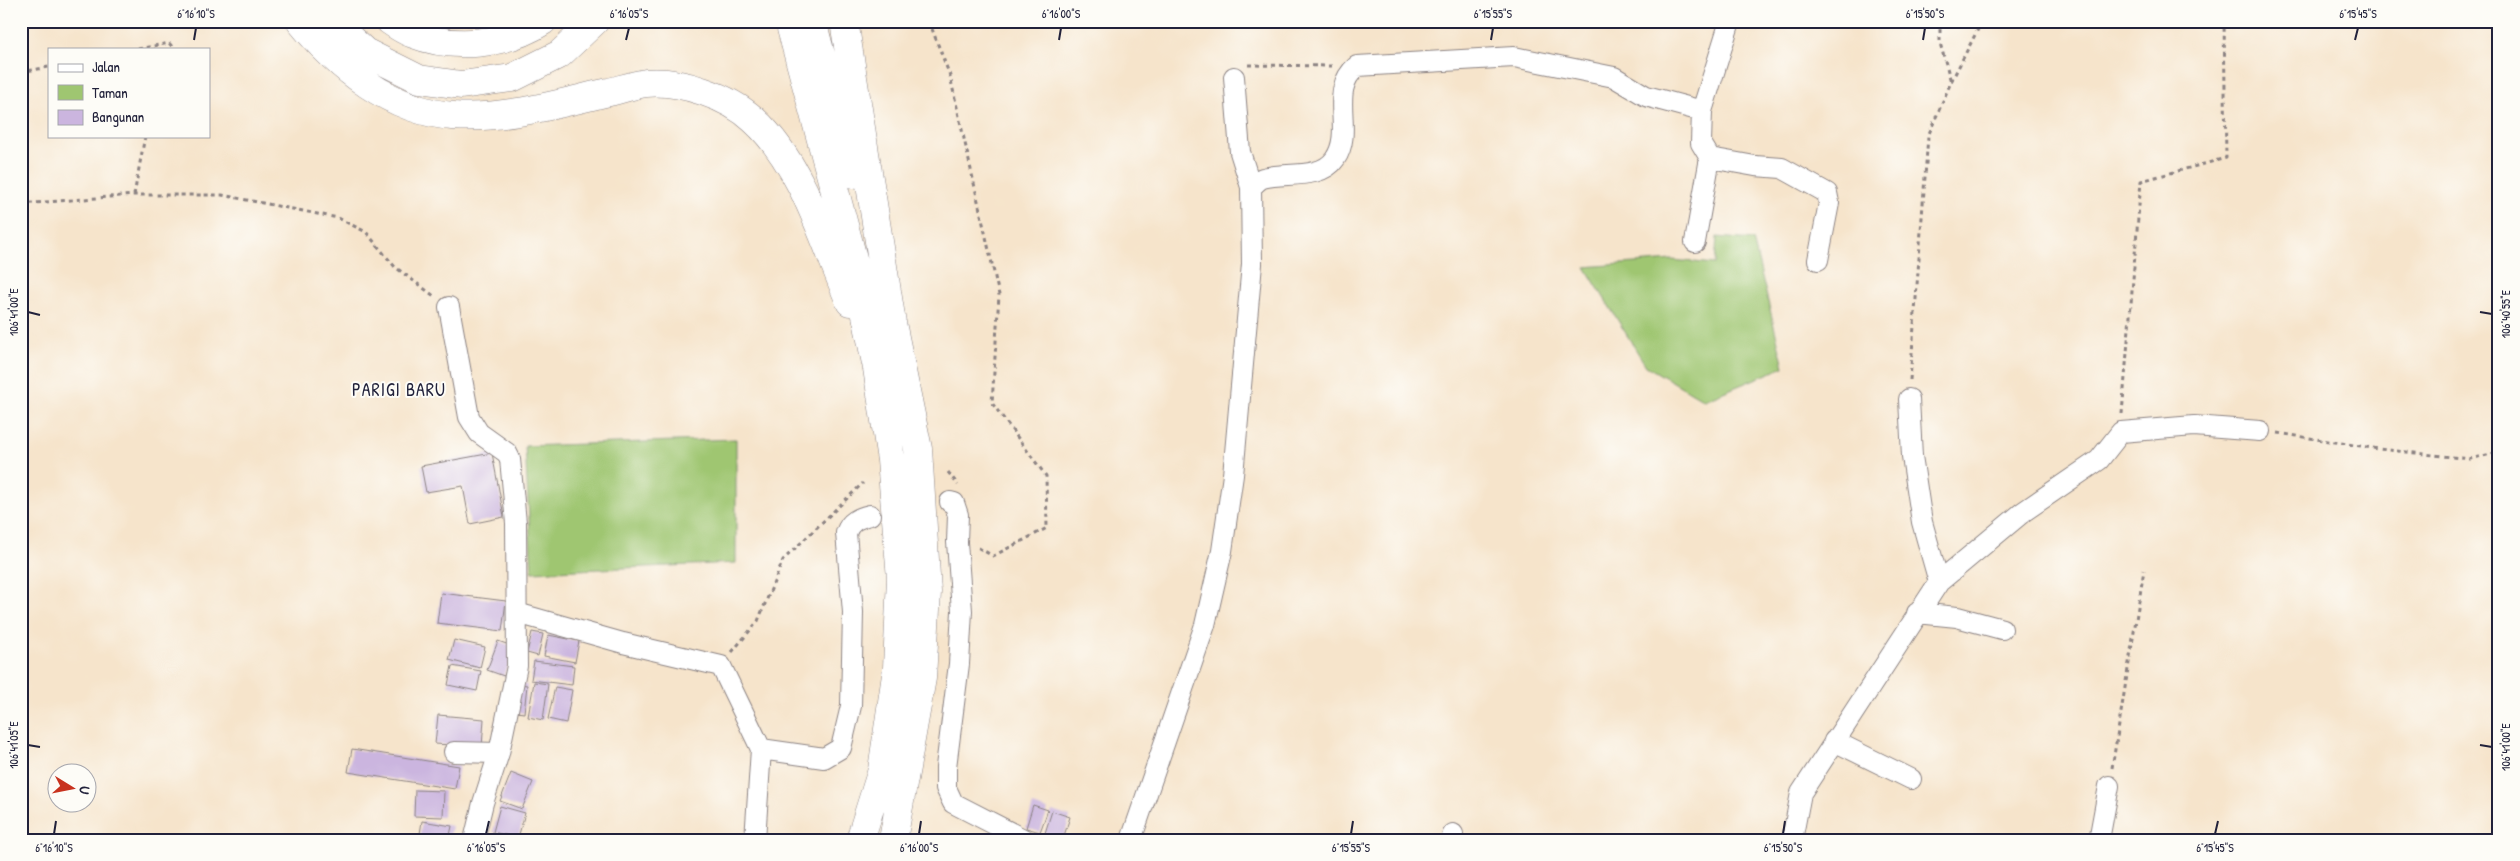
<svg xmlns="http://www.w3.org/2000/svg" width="2520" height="861" font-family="'Patrick Hand',sans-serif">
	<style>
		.green { fill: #9fc671; stroke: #607456 }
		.building { fill: #cbb5df }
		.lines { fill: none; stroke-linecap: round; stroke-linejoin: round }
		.minor-casing { stroke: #8c8383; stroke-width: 22 }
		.highway-casing { stroke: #8c8383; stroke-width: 29 }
		.path { stroke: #8c8383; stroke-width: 3; stroke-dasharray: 4 4; stroke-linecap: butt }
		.minor { stroke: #fff; stroke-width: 20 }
		.highway { stroke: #fff; stroke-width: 28 }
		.ticks { fill: none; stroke: #22223b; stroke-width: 2 }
		.labels { text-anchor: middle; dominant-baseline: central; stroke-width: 4; stroke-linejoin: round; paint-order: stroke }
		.quarter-label { font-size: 18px; letter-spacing: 1px; fill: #22223b; stroke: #fdfcf7 }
		.neatline { fill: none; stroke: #22223b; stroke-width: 2 }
		.ticks-label { font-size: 12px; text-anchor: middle; fill: #22223b }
	</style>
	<rect width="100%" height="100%" fill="#fdfcf7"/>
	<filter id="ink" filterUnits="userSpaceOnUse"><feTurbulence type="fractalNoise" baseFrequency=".02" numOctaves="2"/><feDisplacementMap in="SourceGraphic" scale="10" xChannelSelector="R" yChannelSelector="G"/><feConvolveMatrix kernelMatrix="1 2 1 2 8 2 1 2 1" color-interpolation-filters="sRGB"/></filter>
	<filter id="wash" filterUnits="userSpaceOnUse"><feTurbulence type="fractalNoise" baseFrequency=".0096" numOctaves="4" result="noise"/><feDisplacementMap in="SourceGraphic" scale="20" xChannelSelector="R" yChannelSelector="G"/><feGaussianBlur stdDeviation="1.12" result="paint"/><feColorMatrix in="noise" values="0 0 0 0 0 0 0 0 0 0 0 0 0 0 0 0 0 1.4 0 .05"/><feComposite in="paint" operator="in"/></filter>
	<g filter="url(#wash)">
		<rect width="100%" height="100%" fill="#f6e4cb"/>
		<path class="green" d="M1717,237L1753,240L1784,367L1704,400L1646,366L1585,267L1672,260L1715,264Z
			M736,439V563L532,572L525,446Z"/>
		<g id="blocks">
			<path class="building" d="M492,453L504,517L470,524L463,486L426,492L421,466Z
				M441,593L506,601L502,631L437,623Z
				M532,632L543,634L538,656L527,653Z
				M548,635L579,641L575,662L544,656Z
				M454,640L485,647L480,668L449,660Z
				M498,641L515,647L504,676L487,670Z
				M534,661L574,666L572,685L531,680Z
				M452,666L481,671L477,691L448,685Z
				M534,682L548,684L543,720L528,717Z
				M520,684L527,685L524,713L516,712Z
				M555,687L572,690L566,723L548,719Z
				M438,715L484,719L482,747L435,744Z
				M352,749L459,766L455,789L348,772Z
				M511,773L533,782L522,809L500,801Z
				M415,790L444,791L443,817L414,816Z
				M1033,805L1048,810L1040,832L1026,828Z
				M500,806L525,813L518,838L493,832Z
				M1052,811L1070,817L1063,839L1045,833Z
				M422,821L452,826L449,840H419Z"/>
		</g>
	</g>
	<g filter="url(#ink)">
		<use href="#blocks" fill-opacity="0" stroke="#8c8383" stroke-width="1"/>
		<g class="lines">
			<g class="minor-casing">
				<path id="minor" d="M1702,111L1730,21
					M1710,158L1755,166L1782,168L1827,193L1829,203L1818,260
					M1251,187C1255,184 1259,179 1263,178C1284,172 1321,180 1335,159C1355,130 1327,91 1357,66L1514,57L1614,77L1646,96L1702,111L1701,143L1710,158L1695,242
					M449,307L469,417L479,433L507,453L510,459L516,523L517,666L499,753L483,803L474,840
					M1909,399L1912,456L1922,522L1939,582
					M950,502L954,503L958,515L957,542L962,611L959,664L946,767V788L953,803L1025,840
					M517,613L623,643L721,666L761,749L755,840
					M1917,613L1957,617L2002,629
					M1834,741L1911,779
					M761,749L824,758L841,748L851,706L853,612L846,533C850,521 858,518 870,515
					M454,752L499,753
					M1131,840L1205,625L1222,551L1233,475L1252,264L1251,187L1240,152L1234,77
					M1451,840L1453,834
					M1792,840L1801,793L1939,582L2023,512L2099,460L2121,432L2194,426L2260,431
					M2099,840L2109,786"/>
			</g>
			<g class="highway-casing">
				<path id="highway" d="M300,21C338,68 391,111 453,116C504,120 560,103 609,92C621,89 634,85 646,83C681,80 728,96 754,120C802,163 825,244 850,302
					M331,21L365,52L419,79L461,85L512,78L560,54L595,21
					M390,21C397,26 405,31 413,34C454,50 506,45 543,21
					M789,21L858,277L877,368L891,460L901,578L897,668L882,770L860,840
					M812,21L853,174
					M844,21L892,323L918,449L927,592L922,678L893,840"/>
			</g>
			<path class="path" d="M929,21L950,76L999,295L992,403L1046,476L1047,528L993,556L977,547
				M1940,21V43L1951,82
				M138,49L169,43L174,49
				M1248,65L1334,66
				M21,72L49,67
				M21,153V178
				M134,195L145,136
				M21,204L134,195H222L338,218L366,232L395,267L434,296
				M1910,380L1928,136L1951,82L1978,29L1979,21
				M2122,414L2141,181L2226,158L2224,21
				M2278,433L2379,449L2470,459L2499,452
				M948,472L958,485
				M732,652L758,621L783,560L863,483
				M2112,768L2144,570"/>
			<use href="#minor" class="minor"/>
			<use href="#highway" class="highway"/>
		</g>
	</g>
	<path class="ticks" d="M194,40L196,28M626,40L629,28M1059,40L1061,28M1491,40L1493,28M1923,40L1925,28M2355,40L2358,28M28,312L40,315M2480,312L2492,314M28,745L40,747M2480,745L2492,747M54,834L56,821M486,834L489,821M919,834L921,821M1351,834L1353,821M1783,834L1785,821M2215,834L2218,821"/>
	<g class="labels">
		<g class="quarter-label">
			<text x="399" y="389">PARIGI BARU</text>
		</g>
	</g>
	<rect width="2520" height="861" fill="none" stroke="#fdfcf7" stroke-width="55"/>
	<rect x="48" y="48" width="162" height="90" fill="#fdfcf7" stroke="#a5a5ac"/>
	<rect x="58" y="64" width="25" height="8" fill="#ffffff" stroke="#a5a5ac"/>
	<text x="92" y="72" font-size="15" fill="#22223b">Jalan</text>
	<rect x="58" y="85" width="25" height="15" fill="#9fc671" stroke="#a5a5ac"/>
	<text x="92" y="98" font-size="15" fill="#22223b">Taman</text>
	<rect x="58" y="110" width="25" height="15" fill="#cbb5df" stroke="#a5a5ac"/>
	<text x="92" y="122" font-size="15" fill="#22223b">Bangunan</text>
	<g transform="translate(72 788) rotate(100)"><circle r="24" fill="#fdfcf7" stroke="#a5a5ac"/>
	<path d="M0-4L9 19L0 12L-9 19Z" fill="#c8321e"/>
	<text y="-8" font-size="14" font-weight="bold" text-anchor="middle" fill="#22223b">U</text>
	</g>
	<rect x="28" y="28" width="2464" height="806" class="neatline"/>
	<g class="ticks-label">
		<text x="196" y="18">6°16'10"S</text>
		<text x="629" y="18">6°16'05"S</text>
		<text x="1061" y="18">6°16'00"S</text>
		<text x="1493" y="18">6°15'55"S</text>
		<text x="1925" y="18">6°15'50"S</text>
		<text x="2358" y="18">6°15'45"S</text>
		<text transform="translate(14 312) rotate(-90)" y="4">106°41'00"E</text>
		<text transform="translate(2506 314) rotate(-90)" y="4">106°40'55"E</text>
		<text transform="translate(14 745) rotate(-90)" y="4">106°41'05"E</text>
		<text transform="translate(2506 747) rotate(-90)" y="4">106°41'00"E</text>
		<text x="54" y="852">6°16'10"S</text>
		<text x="486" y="852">6°16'05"S</text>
		<text x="919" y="852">6°16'00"S</text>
		<text x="1351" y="852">6°15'55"S</text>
		<text x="1783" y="852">6°15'50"S</text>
		<text x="2215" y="852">6°15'45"S</text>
	</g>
</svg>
